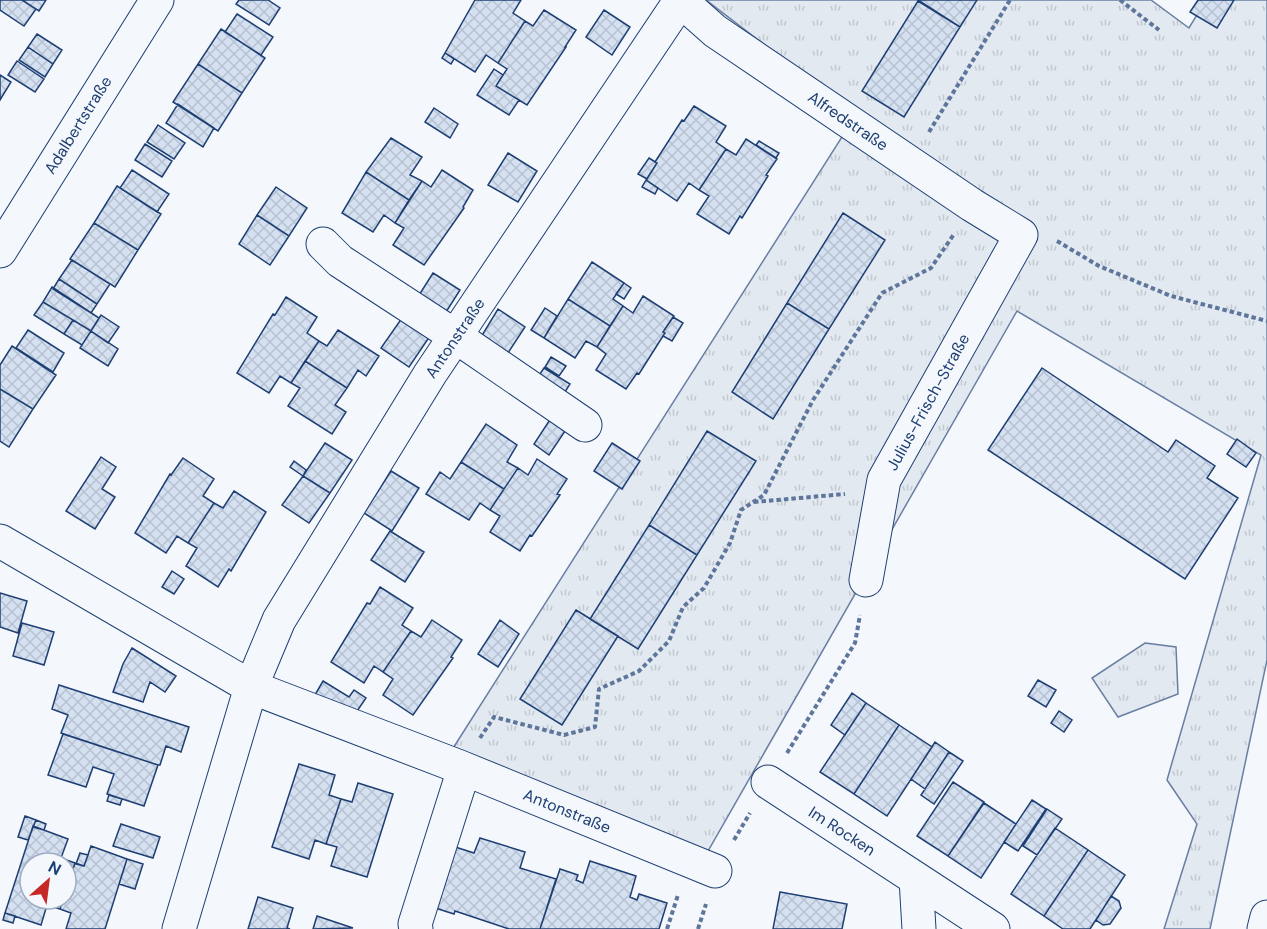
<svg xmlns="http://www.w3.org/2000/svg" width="1267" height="929" font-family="'DM Sans',sans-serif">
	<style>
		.grass { fill: url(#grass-tufts); stroke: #687fa3; stroke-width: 1.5 }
		.building { fill: url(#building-cross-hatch); stroke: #1d3f73; stroke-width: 1.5 }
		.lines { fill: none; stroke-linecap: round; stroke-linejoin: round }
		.minor-casing { stroke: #1d3f73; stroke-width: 35 }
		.path { stroke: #5e769c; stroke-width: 4; stroke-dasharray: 4.5 3; stroke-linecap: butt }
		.minor { stroke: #f4f7fb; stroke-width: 33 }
		.labels { text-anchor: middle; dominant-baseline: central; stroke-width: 4.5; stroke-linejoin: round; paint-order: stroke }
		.street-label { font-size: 16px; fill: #1d3f73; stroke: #f4f7fb }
	</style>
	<defs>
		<pattern id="grass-tufts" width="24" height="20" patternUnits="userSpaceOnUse" patternTransform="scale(1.5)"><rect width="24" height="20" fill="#e3e9f0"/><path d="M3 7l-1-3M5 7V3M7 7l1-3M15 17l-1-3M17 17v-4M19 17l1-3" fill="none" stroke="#c2c9d1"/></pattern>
		<pattern id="building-cross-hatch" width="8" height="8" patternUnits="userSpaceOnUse" patternTransform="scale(1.5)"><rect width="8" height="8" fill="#d5e0f0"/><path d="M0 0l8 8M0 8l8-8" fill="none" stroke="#b6c1d1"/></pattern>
	</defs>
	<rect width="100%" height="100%" fill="#f4f7fb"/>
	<path class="grass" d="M706,0H1151L1189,28L1206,0H1267V660L1210,929H1164L1197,824L1167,780L1261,455L1017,311L708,851L450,753L856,115Z
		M1145,643L1176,647L1178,694L1118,717L1092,678Z"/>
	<path class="building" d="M0,0H22L36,9L24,26L0,10Z
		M22,0H46L39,11Z
		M239,0H268L280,8L269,25L236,4Z
		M475,0H521L513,13L525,21L498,63L486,55L475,72L445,53Z
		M918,0H977L960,27Z
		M1198,0H1234L1217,28L1190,12Z
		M918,1L960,27L904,117L862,91Z
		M544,10L576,30L565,47H566L527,105L496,86L507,69L498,63L525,21L533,26Z
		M604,10L630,27L612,55L586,37Z
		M237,14L273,37L261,55L225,32Z
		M221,29L265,58L242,93L198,64Z
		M37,34L62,50L53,64L28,47Z
		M28,47L53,64L45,77L19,60Z
		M445,53L454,59L451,64L442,58Z
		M17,61L44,79L35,92L8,75Z
		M198,64L242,93L218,131L173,102Z
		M494,69L503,75L496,86L519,100L509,115L477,95Z
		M0,75L11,82L0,100Z
		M178,104L214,128L203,147L166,123Z
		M694,106L726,126L716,142L726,149L699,190L689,183L677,201L646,180L657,163L655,162L682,120L684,121Z
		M434,108L458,124L450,138L425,122Z
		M158,125L185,143L174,159L147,142Z
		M391,138L422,157L410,175L422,181L409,200L366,172Z
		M746,139L777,159L766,175L768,176L742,218L740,216L729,234L697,214L709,196L699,190L726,149L736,155Z
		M759,141L779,153L776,158L756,145Z
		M145,144L172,161L162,177L135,160Z
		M508,153L537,171L518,202L488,185Z
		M649,158L657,163L647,179L638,174Z
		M132,170L169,194L157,212L120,188Z
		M442,170L473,190L463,207L464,208L424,265L393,245L404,228L395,223L422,181L431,187Z
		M366,172L409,200L395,223L384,215L373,232L342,213Z
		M646,180L658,188L655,194L642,187Z
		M117,186L161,214L138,250L94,223Z
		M276,187L307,208L289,236L257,215Z
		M843,213L885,240L829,329L787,303Z
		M257,215L289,236L270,265L239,244Z
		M94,223L138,250L115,287L70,259Z
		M72,260L110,284L97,304L59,279Z
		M592,262L624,283L613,299L623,306L610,326L568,299Z
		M433,273L460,290L441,320L414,303Z
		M59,279L97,304L91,313L53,289Z
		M624,283L631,288L624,299L616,294Z
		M52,287L99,318L91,331L43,302Z
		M643,296L674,316L663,332L665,333L663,336L639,374L637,373L626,389L596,370L606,354L597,347L623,306L633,313Z
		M286,297L317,317L307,333L319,341L291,383L280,376L269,393L237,373L273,314L275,315Z
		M568,299L610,326L597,347L586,341L575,358L544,338Z
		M43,302L73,320L64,334L34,315Z
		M787,303L829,329L773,419L732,392Z
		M545,308L557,316L544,338L531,330Z
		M498,309L525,327L504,359L478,342Z
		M101,315L119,327L108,343L91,331Z
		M673,317L683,323L672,341L663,336L665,333L663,332Z
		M402,318L430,336L409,367L381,348Z
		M73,320L91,331L82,345L64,334Z
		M28,330L64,353L53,372L16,348Z
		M338,330L379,356L366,376L358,370L347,388L305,361L319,341L327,346Z
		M91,331L118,349L108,366L80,348Z
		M12,346L56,375L33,409L0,389V365Z
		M551,357L566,366L559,376L545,367Z
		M305,361L347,388L335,405L346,412L332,434L288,406L300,388L291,383Z
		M544,368L570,384L561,398L535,381Z
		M1042,368L1168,452L1176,440L1215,466L1207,478L1238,498L1185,579L988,450Z
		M0,389L33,409L9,447L0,441Z
		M553,415L565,431L549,455L534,444Z
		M486,424L517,445L507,462L518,468L504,489L461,462Z
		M707,431L756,461L697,555L649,525Z
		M1237,439L1256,453L1246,467L1227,454Z
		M325,443L352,460L330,493L303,476Z
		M612,443L640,461L622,489L594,471Z
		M101,457L116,467L102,489L115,497L95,529L66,511Z
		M183,458L214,479L203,496L214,503L188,543L177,536L166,553L135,533L170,474L171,475Z
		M537,459L567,479L557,494L560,495L532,536L530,535L520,551L490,532L500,516L490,510L518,468L528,475Z
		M294,461L306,470L303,476L290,467Z
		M461,462L504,489L490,510L480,503L469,520L426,494L440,472L450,479Z
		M391,471L419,488L392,531L364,513Z
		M303,476L330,493L309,523L282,505Z
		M234,491L266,512L231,571L229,569L218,587L186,566L197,548L188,543L214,503L223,508Z
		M649,525L697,555L638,649L590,619Z
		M390,531L424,552L405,582L371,560Z
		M172,571L184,579L174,594L162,587Z
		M380,587L413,608L402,625L411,631L383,672L374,666L364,683L331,662L367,603L370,604Z
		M0,593L27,601L18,633L0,627Z
		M576,610L618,636L562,725L520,699Z
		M432,620L462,640L451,657L453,658L413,715L383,695L393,679L383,672L411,631L421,637Z
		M500,620L519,634L498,667L478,654Z
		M22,623L54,632L44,665L13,656Z
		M132,648L176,676L165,692L150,682L143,702L113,692L123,664Z
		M1038,680L1056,690L1046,707L1028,696Z
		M323,681L349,697L354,690L366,698L353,717L312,700Z
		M59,685L189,727L181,752L166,746L160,765H158L61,733L68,715L52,709Z
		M852,693L866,703L845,735L831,725Z
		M866,703L899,725L854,794L820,772Z
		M1059,711L1072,720L1064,732L1051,723Z
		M899,725L932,747L887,816L854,794Z
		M63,734L158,765L144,806L107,794L114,774L93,767L86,787L48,775Z
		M935,742L949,752L925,789L911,779Z
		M949,752L963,761L934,804L921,795Z
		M299,764L335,775L329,795L341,799L326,844L315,840L309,859L272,847Z
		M953,782L984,802L948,856L917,836Z
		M358,783L393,794L367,877L331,866L337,847L326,844L341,799L352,802Z
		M109,795L122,799L120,805L107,801Z
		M1032,800L1046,809L1018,851L1004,842Z
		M984,803L1016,824L981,878L948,856Z
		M1047,809L1062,819L1037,855L1023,846Z
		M25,816L36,820L28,840L18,837Z
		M36,820L46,824L44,830L33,827Z
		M121,824L160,837L153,858L113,846Z
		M33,826L68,839L61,858L75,863L66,890V863H30V899H63L60,909L47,905L41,925L5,913Z
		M1055,828L1088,850L1044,916L1011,894Z
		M480,838L525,852L520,868L556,879L540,929H509L455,911L454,914L429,906L449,845L474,853Z
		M91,846L127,859L105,929H66L71,913L60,909L63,899H66V890L75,863L84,866Z
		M1088,850L1125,875L1090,929H1063L1044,916Z
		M80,853L88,855L84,866L76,864Z
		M127,859L143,864L135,889L119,884Z
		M590,861L636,876L630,897L637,900L639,894L667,903L659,929H540L560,869L578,875L576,880L583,883Z
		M780,892L847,904L842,929H773Z
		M1111,896L1119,901L1121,908L1110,924L1103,925L1096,920Z
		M258,897L293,908L287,928L290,929H248Z
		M5,913L15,916L13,923L3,920Z
		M317,916L353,928L313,929Z"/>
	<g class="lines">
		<g class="minor-casing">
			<path id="minor" d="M680,0L715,31L972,205L1021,235L884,480L866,580
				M323,244L340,261L455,336L585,425
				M0,251L157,0
				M0,541L251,687L460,767L715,871
				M768,782L993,929
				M916,879L919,929
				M179,929L251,687L279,620L430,374L680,1
				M416,929L415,924L464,769
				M1264,929L1267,917"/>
		</g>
		<path class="path" d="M1120,0L1159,30
			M929,132L1010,0
			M1057,241L1099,266L1171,296L1267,321
			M754,502L845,494
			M480,738L494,717L564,735L595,727L599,689L639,671L669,641L683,607L704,588L730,543L741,510L764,495L813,400L882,293L931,268L954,234
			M787,753L855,643L860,615
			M734,840L750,813
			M667,929L678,895
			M698,929L706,904"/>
		<use href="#minor" class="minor"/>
	</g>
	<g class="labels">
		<g class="street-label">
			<text transform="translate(848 121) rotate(34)">Alfredstraße</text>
			<text transform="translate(78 125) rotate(-58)">Adalbertstraße</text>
			<text transform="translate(455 338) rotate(-56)">Antonstraße</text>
			<text transform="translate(928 402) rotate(-61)">Julius-Frisch-Straße</text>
			<text transform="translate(567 811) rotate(22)">Antonstraße</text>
			<text transform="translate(842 831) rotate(33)">Im Rocken</text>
		</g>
	</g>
	<g transform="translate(48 881) rotate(28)"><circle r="28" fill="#f4f7fb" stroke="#9eadc5" stroke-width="1.5"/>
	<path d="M0-4.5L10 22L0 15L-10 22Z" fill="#c62828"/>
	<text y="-9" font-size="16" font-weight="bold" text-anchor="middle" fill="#1d3f73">N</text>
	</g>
</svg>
